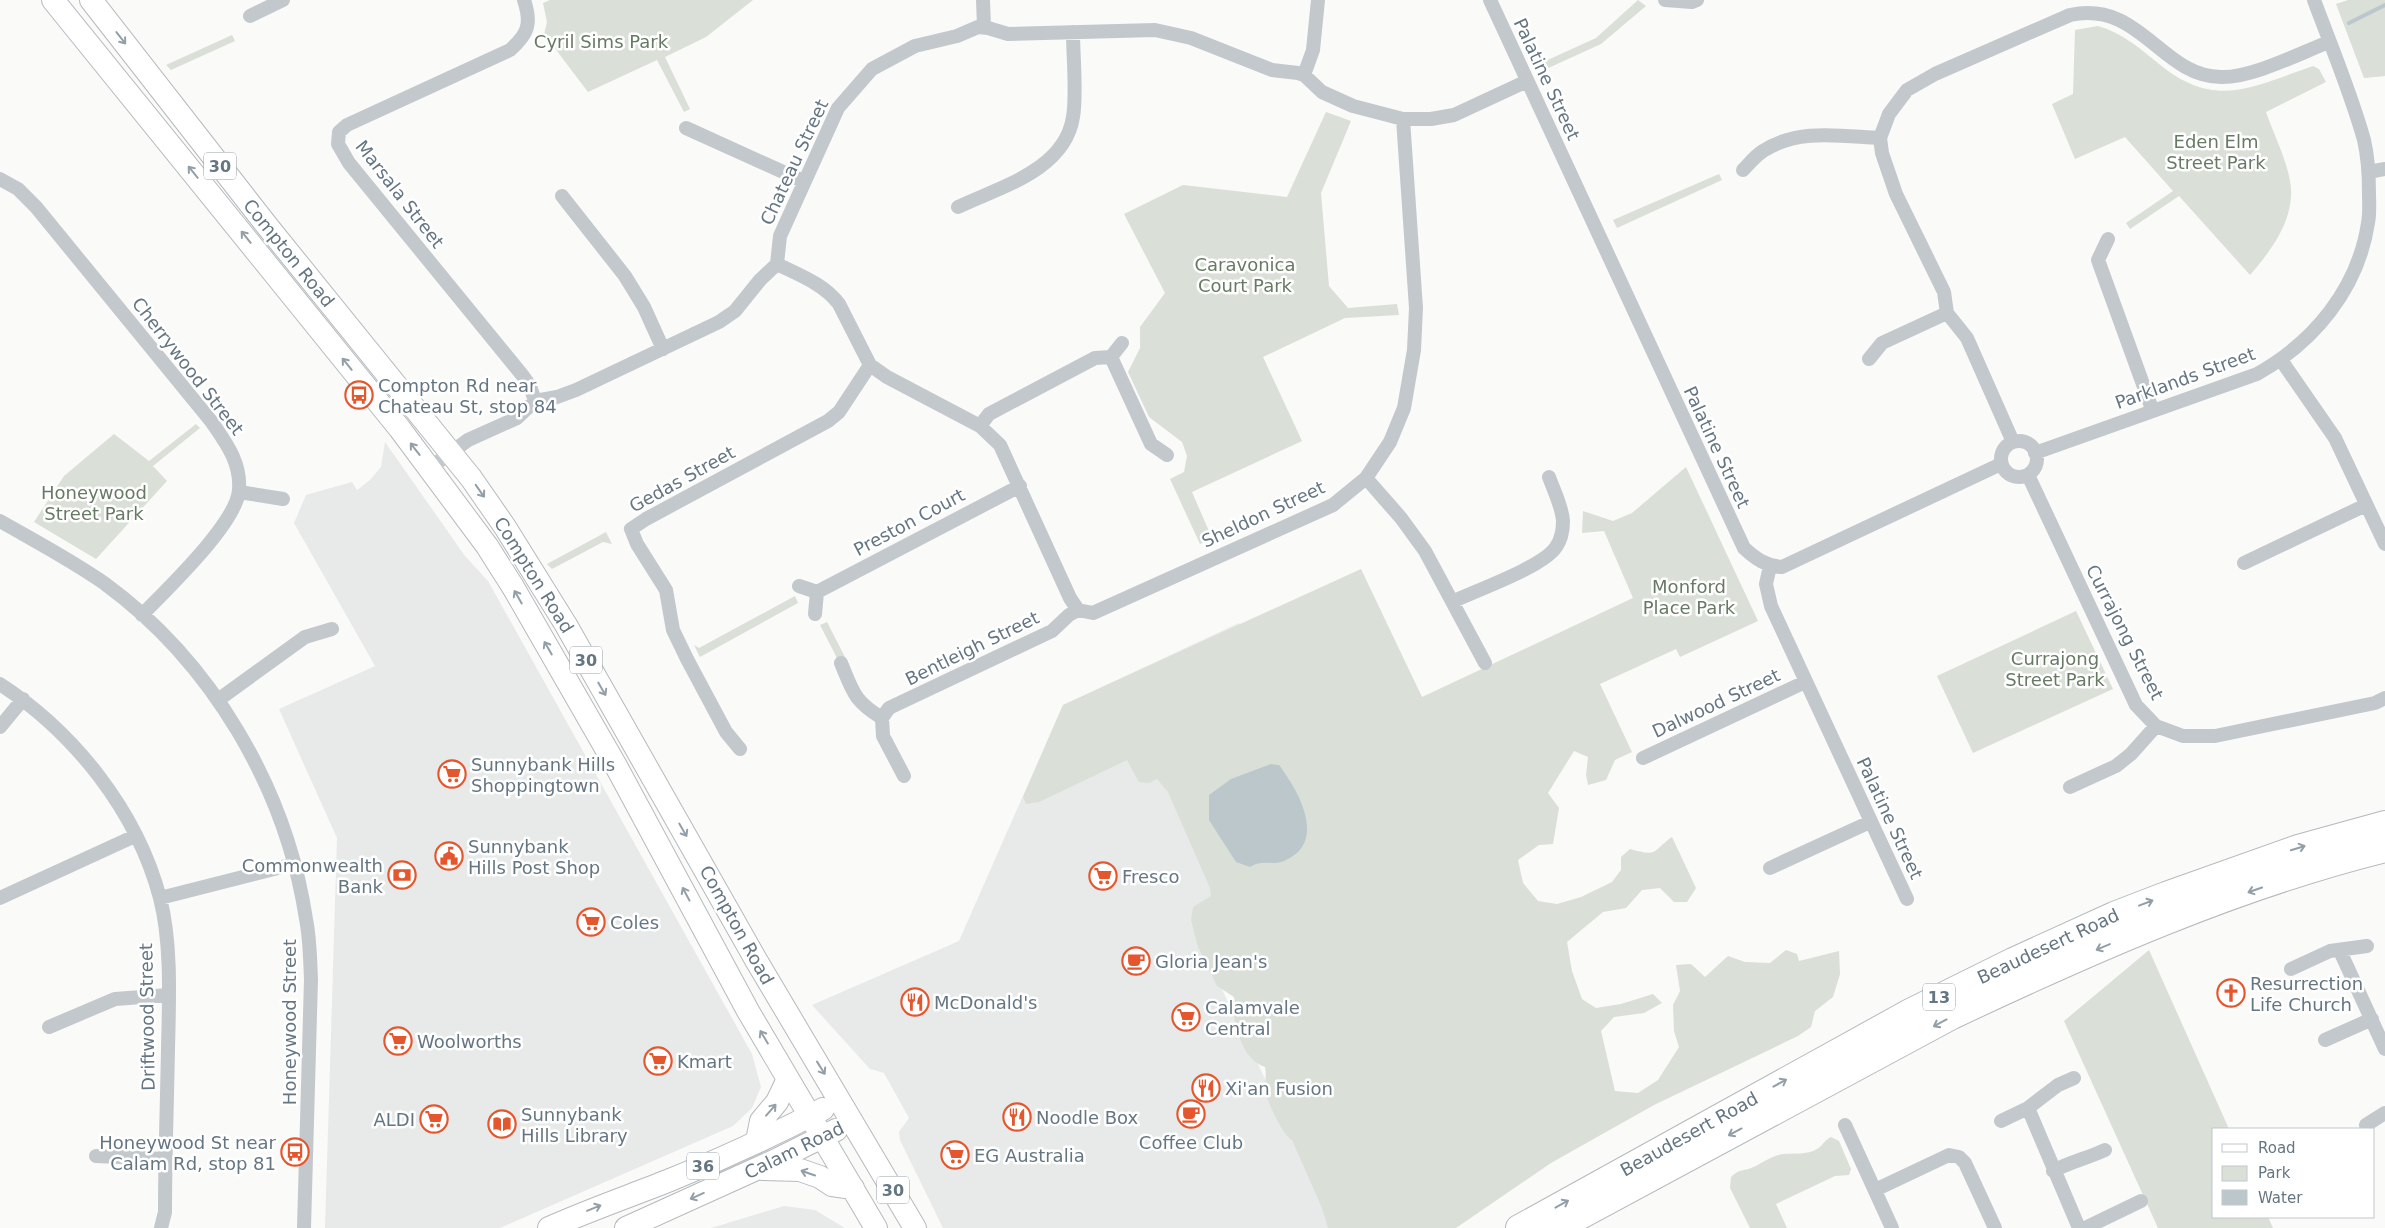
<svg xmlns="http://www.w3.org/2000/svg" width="2385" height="1228" font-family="'DejaVu Sans',sans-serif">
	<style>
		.built { fill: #e8e9e9 }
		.green { fill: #dadfd7; fill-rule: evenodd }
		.water { fill: #bbc7cb }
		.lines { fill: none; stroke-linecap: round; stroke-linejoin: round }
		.stream { stroke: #bbc7cb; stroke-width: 4 }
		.primary-casing { stroke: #b5babe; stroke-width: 24 }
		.highway-casing { stroke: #b4b9bd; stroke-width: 28 }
		.street { stroke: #c3c8cc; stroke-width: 14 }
		.primary { stroke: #fff; stroke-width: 22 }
		.highway { stroke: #fff; stroke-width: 26 }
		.oneway { stroke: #939fa8 }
		.labels { text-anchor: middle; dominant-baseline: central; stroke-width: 5; stroke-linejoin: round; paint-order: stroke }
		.shield { fill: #fff; stroke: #939fa8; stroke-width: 1 }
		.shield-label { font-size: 16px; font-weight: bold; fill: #657683 }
		.park-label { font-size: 18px; fill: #687a64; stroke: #fff }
		.street-label { font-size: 18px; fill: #657683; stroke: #fff }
		.poi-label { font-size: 18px; fill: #657683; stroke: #fff; text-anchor: start }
	</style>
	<rect width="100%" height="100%" fill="#fafaf8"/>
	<path class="built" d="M385,442L465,556L488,581L752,1054L761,1087L752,1108L733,1126L500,1228H325L337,838L279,709L375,666L294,523L306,495L352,482L357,490L370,480L381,467Z
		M1239,623L1379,869L1203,950L1337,1228H943L900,1140L899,1132L909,1118L884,1073L870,1069L812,1005L959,941L1063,705Z
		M784,1206L815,1210L845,1228H711Z"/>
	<path class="green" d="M550,0H753L706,37L665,57L690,109L684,112L657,60L588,92L544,34L547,22L543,3Z
		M1638,0L1646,6L1601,44L1544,70L1541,63L1596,38Z
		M2348,0H2385V76L2364,78L2336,4Z
		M2098,26C2123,33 2139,48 2159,64C2215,110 2252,87 2313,66L2319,69L2326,82L2266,112C2274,136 2293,171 2291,197C2289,227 2269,253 2250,275L2179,196L2130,229L2126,223L2173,191L2125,137L2075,159L2052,104L2073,94L2075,30Z
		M232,35L235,41L171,70L166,65Z
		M1326,112L1351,121L1321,193L1329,286L1348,308L1397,304L1399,315L1345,318L1263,357L1302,441L1192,492L1212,538L1200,544L1170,479L1184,472L1187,456L1182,442L1149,417L1128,372L1140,348V327L1165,293L1124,214L1183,185L1287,197Z
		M1719,174L1722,180L1617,228L1613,220Z
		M196,424L200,428L153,466L167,481L96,559L34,522L64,476L114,434L149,461Z
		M1686,467L1758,621L1680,657L1676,649L1600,684L1632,752L1615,760L1606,780L1588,785L1586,775L1588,757L1574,751L1548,793L1559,808L1553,844L1539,845L1518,860L1523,883L1538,901L1557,904L1581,897L1612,882L1621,870V857L1630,849C1659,857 1651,852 1672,837L1696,888L1687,902H1674L1660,888L1642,890L1626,908L1603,912L1567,942L1572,971L1582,999L1596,1008L1621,1004L1653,994L1662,1003L1644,1013L1614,1017L1601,1031L1615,1091L1638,1093L1658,1080L1679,1047L1674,1031L1673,1005L1680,991L1676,965L1691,964L1705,977L1728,956L1745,962L1770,963L1786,950L1797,954L1799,961L1839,951L1840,974L1833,997L1815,1011L1811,1027L1798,1036L1654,1105L1551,1163L1456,1228H1328L1322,1208L1292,1140C1282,1134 1270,1106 1266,1095C1264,1087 1267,1076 1265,1067C1247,1061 1239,1040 1235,1021C1233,1014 1235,1005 1234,997L1217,986L1198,947L1191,920L1193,907L1211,896L1210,888L1168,792L1157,779L1149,783L1139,782L1127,760L1039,802L1026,804L1023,797L1063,705L1361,569L1422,697L1633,598L1604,531L1582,533L1583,511L1613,521L1632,513ZM1271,764L1278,765L1290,780L1269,862H1236L1221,835Z
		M606,532L612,544L603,542L552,569L547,564Z
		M795,596L798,603L700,657L694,645L699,648Z
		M2076,611L2113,689L1973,753L1937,676Z
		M827,622L846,659L839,662L820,625Z
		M2149,950L2229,1129H2214V1217H2268L2273,1228H2158L2064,1021Z
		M1831,1137L1839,1141L1851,1169L1849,1175L1835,1176L1776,1204L1787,1228H1750L1730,1188L1731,1177C1741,1168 1741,1172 1751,1168C1762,1164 1770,1156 1783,1154C1794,1153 1807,1155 1817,1149C1823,1146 1824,1140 1831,1137Z"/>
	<path class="water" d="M1271,764L1279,765C1299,791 1328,843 1284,861C1273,866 1262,859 1250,867L1236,862L1209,820V795L1231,779Z"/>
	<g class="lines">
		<path class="stream" d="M2349,23L2385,5"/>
		<g class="primary-casing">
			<path id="primary" d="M53,0L400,429L487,546L513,587L616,766L748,1011L876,1228
				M91,0L268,227L471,478L505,527L566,625L756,960L915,1228
				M757,1141L761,1121L777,1102L788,1079
				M763,1169L800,1170L820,1177L832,1185L853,1188
				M549,1228C589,1210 630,1196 670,1180C722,1159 774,1135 823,1109
				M626,1228L774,1161L836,1130"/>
		</g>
		<g class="highway-casing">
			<path id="highway" d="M1519,1228L1910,1012L2013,961L2114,915L2166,895L2298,848L2385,824
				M1558,1228L1952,1016C2090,951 2236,886 2385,849"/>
		</g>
		<path class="street" d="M524,0C532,24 528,34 510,50L347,125L339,132L338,144L349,163L523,376L530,386L535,401
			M983,0L984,27
			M1490,0L1744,548C1756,559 1766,566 1782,567L2001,464
			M1665,0L1692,2L1697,0
			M250,16L283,0
			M1304,75L1313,50L1318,0
			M686,128L803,181
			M1743,170C1749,164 1755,156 1763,151C1798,128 1840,136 1880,138
			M2369,172L2385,169
			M0,179L18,189L36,207L211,421C226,443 241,462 239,490C237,523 166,590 142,615
			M562,196L625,276L644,307L663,349
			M958,207C1000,187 1065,170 1073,117C1077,94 1073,57 1073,32
			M2108,239L2098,260L2152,409
			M777,264C799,275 824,284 839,304L870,365L887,377L980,426L1000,445L1070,598L1078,610L1093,613L1333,505L1366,478L1390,442L1404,408L1414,350L1416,308L1403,119
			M1111,357L1122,343
			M1869,359L1882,343L1947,313
			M2281,360L2335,438L2385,544
			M980,426L989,414L1095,358L1111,357L1151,444L1167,455
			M2001 459a18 18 0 1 1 36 0a18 18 0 1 1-36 0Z
			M2013,442L1967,338L1947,313L1944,292L1896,194L1882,153L1880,138L1889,114L1907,90L1935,74L2070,15C2141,0 2160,76 2221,77C2252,78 2300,53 2329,42
			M2035,453L2257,374C2314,342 2358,289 2368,223C2370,213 2369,202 2369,193C2369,175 2368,157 2364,140C2351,93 2331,46 2314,0
			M430,468L468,440L517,418L535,401L557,397L576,390L719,322L735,311L760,280L777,264L780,236L838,108L872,69L915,46L957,36L978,27L988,28L1008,34L1155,30L1191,38L1272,70L1298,73L1304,75L1322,92L1353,106L1403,119H1431L1454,115L1527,81
			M2028,475L2136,705L2156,726L2183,736H2215L2375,703L2385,698
			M1366,478L1401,518L1425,551L1485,663
			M239,492L283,499
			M0,521C35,541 71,560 104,583C212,662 286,788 306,919C310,939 310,959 311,979L304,1228
			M2244,563L2366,505
			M1770,566L1766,584L1771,606L1907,899
			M799,586L817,592L1020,486
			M1454,601C1477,590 1543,567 1556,547C1561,540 1563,529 1563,521C1562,506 1554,491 1549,477
			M815,614L817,592
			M841,663C853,692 854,701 882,718
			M0,684C74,732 137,811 160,898C172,944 169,1002 168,1049C167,1104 165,1158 165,1212L161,1228
			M218,700L305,637L332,629
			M0,727L23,699
			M740,749L726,732L687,659L673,630L666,590L637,544L631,529L646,519L828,421L839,412L870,365
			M1643,758L1805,682
			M904,776L883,736L882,718L889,708L1052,631L1069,615L1078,610
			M2070,787L2116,766L2131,754L2156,726
			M1770,868L1870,822
			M0,898L135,836
			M160,898L294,864
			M2340,951L2385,1049
			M2291,969L2330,951L2367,946
			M49,1027L115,999L169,995
			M2325,1040L2372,1019
			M2074,1078L2058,1085L2028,1108L2079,1228
			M2001,1121L2028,1108
			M1845,1125L1892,1228
			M2366,1125L2385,1113
			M96,1156L165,1159
			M2053,1171C2070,1162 2088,1158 2105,1150
			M1875,1190L1949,1155L1959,1157L1965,1163L1995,1228
			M2085,1228L2141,1201"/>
		<use href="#primary" class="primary"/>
		<use href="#highway" class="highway"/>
	</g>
	<defs><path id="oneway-shaft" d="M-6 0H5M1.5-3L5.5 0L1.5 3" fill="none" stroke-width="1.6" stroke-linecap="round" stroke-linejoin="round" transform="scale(1.25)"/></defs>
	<g class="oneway">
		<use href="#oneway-shaft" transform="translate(121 38) rotate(52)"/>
		<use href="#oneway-shaft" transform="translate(193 172) rotate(-129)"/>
		<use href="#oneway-shaft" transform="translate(246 237) rotate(-129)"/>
		<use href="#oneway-shaft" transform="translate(347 364) rotate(-129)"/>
		<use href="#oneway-shaft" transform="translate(415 449) rotate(-128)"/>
		<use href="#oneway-shaft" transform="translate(480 491) rotate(55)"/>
		<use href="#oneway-shaft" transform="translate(518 597) rotate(-120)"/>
		<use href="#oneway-shaft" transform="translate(548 648) rotate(-120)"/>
		<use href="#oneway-shaft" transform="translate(602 689) rotate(60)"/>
		<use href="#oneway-shaft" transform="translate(683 830) rotate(60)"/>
		<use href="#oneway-shaft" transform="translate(2298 848) rotate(-17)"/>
		<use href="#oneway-shaft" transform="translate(2255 890) rotate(161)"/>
		<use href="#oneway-shaft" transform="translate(686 894) rotate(-118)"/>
		<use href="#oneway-shaft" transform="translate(2146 903) rotate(-21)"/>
		<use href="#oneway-shaft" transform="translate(2103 947) rotate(157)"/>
		<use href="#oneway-shaft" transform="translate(1940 1023) rotate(152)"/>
		<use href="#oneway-shaft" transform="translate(764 1037) rotate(-121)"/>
		<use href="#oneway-shaft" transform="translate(821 1068) rotate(58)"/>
		<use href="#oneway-shaft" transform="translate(1780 1083) rotate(-29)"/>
		<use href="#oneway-shaft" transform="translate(771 1110) rotate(-49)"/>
		<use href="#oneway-shaft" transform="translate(1735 1132) rotate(152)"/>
		<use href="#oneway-shaft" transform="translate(808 1173) rotate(-161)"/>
		<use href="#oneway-shaft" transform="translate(697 1196) rotate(156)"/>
		<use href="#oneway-shaft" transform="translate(1562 1204) rotate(-29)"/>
		<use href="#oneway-shaft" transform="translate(594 1208) rotate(-22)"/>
	</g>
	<defs>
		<g id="bus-ring" transform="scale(1.4375)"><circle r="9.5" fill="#fff" stroke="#e4572e" stroke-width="1.5"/><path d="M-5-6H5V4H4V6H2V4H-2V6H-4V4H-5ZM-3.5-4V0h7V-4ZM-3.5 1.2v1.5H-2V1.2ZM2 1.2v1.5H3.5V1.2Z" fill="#e4572e"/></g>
		<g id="supermarket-ring" transform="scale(1.4375)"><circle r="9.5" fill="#fff" stroke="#e4572e" stroke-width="1.5"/><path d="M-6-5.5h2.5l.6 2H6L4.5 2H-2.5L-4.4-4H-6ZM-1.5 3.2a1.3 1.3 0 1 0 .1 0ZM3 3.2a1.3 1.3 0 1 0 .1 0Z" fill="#e4572e"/></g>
		<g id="civic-ring" transform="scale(1.4375)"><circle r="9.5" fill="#fff" stroke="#e4572e" stroke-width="1.5"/><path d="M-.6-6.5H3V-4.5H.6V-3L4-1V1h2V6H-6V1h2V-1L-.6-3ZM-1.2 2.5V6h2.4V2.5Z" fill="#e4572e"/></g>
		<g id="bank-ring" transform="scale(1.4375)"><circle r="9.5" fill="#fff" stroke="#e4572e" stroke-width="1.5"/><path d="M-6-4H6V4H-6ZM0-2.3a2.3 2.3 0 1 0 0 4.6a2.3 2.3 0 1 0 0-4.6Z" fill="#e4572e"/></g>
		<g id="cafe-ring" transform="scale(1.4375)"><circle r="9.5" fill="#fff" stroke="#e4572e" stroke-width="1.5"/><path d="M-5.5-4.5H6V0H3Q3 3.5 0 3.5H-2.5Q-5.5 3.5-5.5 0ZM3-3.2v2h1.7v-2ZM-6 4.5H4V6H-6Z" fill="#e4572e"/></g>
		<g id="church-ring" transform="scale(1.4375)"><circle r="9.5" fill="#fff" stroke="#e4572e" stroke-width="1.5"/><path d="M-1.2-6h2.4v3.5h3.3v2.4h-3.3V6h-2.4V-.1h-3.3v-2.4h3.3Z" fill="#e4572e"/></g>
		<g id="restaurant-ring" transform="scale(1.4375)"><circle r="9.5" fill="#fff" stroke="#e4572e" stroke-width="1.5"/><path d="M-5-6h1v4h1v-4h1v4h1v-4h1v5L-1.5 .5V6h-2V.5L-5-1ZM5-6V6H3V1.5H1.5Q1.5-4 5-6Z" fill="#e4572e"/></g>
		<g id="library-ring" transform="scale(1.4375)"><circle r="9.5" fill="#fff" stroke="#e4572e" stroke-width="1.5"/><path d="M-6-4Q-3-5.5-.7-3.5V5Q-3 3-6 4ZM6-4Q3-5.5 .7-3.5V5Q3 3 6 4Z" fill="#e4572e"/></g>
	</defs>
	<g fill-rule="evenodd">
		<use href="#bus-ring" x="359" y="395"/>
		<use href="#supermarket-ring" x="452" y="774"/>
		<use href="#civic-ring" x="449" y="856"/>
		<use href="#bank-ring" x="402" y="875"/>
		<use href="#supermarket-ring" x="1103" y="876"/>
		<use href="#supermarket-ring" x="591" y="922"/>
		<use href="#cafe-ring" x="1136" y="961"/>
		<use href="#church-ring" x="2231" y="993"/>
		<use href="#restaurant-ring" x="915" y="1002"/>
		<use href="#supermarket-ring" x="1186" y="1017"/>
		<use href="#supermarket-ring" x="398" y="1041"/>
		<use href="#supermarket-ring" x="658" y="1061"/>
		<use href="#restaurant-ring" x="1206" y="1088"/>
		<use href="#cafe-ring" x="1191" y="1114"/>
		<use href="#restaurant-ring" x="1017" y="1117"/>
		<use href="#supermarket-ring" x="434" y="1119"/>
		<use href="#library-ring" x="502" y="1124"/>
		<use href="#bus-ring" x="295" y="1152"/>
		<use href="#supermarket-ring" x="955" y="1155"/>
	</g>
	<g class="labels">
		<g class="shield">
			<rect x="204" y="152.5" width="32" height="27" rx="4"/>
			<rect x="570" y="646.5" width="32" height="27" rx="4"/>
			<rect x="1923" y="983.5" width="32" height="27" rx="4"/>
			<rect x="687" y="1152.5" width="32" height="27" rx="4"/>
			<rect x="877" y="1176.5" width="32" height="27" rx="4"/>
		</g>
		<g class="shield-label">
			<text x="220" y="166">30</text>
			<text x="586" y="660">30</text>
			<text x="1939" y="997">13</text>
			<text x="703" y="1166">36</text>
			<text x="893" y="1190">30</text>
		</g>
		<g class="park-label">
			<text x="601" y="41">Cyril Sims Park</text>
			<text x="2216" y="141">Eden Elm<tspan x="2216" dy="21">Street Park</tspan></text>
			<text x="1245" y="264">Caravonica<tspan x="1245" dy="21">Court Park</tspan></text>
			<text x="94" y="492">Honeywood<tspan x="94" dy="21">Street Park</tspan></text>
			<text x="1689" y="586">Monford<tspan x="1689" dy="21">Place Park</tspan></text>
			<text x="2055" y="658">Currajong<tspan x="2055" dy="21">Street Park</tspan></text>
		</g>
		<g class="street-label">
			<text transform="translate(1547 79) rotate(65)">Palatine Street</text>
			<text transform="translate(794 162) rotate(-65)">Chateau Street</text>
			<text transform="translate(400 194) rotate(52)">Marsala Street</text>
			<text transform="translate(289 253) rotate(51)">Compton Road</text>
			<text transform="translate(188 366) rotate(52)">Cherrywood Street</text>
			<text transform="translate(2185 378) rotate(-20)">Parklands Street</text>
			<text transform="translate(1717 447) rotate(65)">Palatine Street</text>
			<text transform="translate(682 479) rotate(-29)">Gedas Street</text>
			<text transform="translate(1263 514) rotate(-25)">Sheldon Street</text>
			<text transform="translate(909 522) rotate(-28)">Preston Court</text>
			<text transform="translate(534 575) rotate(58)">Compton Road</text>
			<text transform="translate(2125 632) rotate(63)">Currajong Street</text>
			<text transform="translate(972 648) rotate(-26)">Bentleigh Street</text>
			<text transform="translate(1716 703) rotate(-25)">Dalwood Street</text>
			<text transform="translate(1890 818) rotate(65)">Palatine Street</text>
			<text transform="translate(737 925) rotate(61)">Compton Road</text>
			<text transform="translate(2048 946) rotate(-25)">Beaudesert Road</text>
			<text transform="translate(147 1017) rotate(-91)">Driftwood Street</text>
			<text transform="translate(289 1022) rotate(-90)">Honeywood Street</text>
			<text transform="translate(1689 1134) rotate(-29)">Beaudesert Road</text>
			<text transform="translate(794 1150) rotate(-26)">Calam Road</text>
		</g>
		<g class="poi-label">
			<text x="378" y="385">Compton Rd near<tspan x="378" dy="21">Chateau St, stop 84</tspan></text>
			<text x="471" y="764">Sunnybank Hills<tspan x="471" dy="21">Shoppingtown</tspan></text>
			<text x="468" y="846">Sunnybank<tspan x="468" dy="21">Hills Post Shop</tspan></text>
			<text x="383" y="865" text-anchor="end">Commonwealth<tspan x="383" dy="21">Bank</tspan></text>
			<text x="1122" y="876">Fresco</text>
			<text x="610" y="922">Coles</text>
			<text x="1155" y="961">Gloria Jean's</text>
			<text x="2250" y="983">Resurrection<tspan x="2250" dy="21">Life Church</tspan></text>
			<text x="934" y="1002">McDonald's</text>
			<text x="1205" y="1007">Calamvale<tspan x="1205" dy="21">Central</tspan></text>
			<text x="417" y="1041">Woolworths</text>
			<text x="677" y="1061">Kmart</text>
			<text x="1225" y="1088">Xi'an Fusion</text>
			<text x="521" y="1114">Sunnybank<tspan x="521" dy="21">Hills Library</tspan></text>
			<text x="1036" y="1117">Noodle Box</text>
			<text x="415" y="1119" text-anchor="end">ALDI</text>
			<text x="276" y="1142" text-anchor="end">Honeywood St near<tspan x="276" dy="21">Calam Rd, stop 81</tspan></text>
			<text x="1191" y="1142" text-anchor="middle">Coffee Club</text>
			<text x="974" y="1155">EG Australia</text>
		</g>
	</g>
	<rect x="2212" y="1128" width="162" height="90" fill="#ffffff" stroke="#c1c8cd"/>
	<rect x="2222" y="1144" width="25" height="8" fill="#ffffff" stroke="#c1c8cd"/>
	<text x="2258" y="1153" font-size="15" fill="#657683">Road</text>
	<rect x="2222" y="1166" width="25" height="15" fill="#dadfd7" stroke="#c1c8cd"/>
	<text x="2258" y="1178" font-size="15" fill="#657683">Park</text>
	<rect x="2222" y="1190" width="25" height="15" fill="#bbc7cb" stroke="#c1c8cd"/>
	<text x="2258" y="1203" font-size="15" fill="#657683">Water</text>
</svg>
